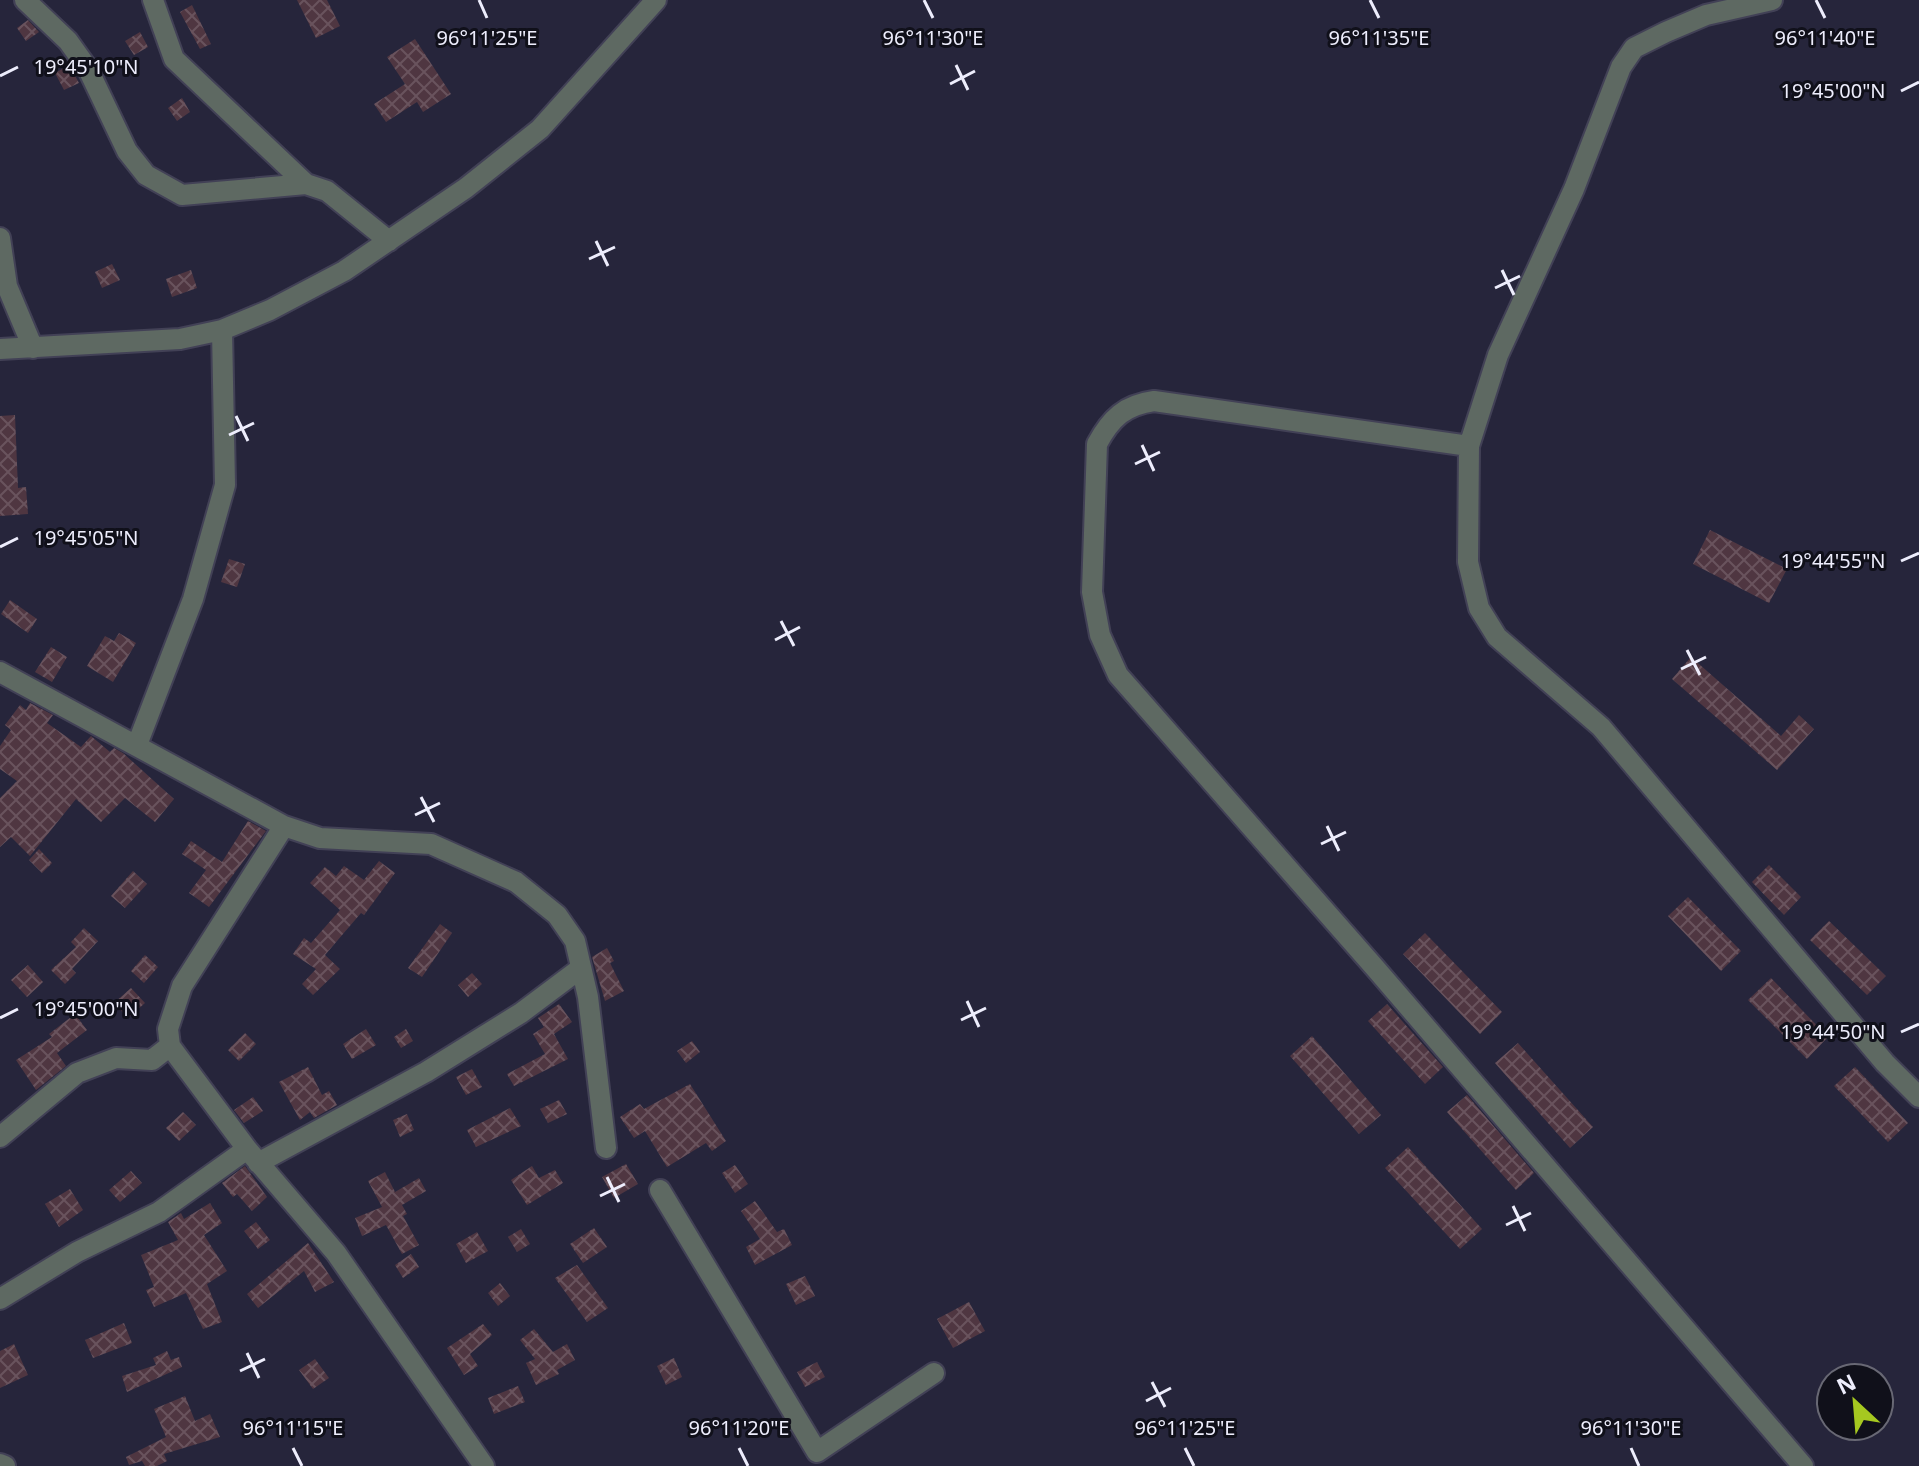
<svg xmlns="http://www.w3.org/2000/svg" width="1919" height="1466" font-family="'Noto Sans',sans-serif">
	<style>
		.building { fill: url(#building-cross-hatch) }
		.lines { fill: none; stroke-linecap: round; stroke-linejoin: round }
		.minor-casing { stroke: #424156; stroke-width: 24 }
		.minor { stroke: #5e6962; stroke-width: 20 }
		.ticks { fill: none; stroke: #ededfc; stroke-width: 3 }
		.ticks-label { font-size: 20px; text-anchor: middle; fill: #ededfc; stroke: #10101a; stroke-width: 6; stroke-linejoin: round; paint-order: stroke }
	</style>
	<defs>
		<pattern id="building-cross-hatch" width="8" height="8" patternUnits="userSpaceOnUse" patternTransform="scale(2)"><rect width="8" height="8" fill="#4f3641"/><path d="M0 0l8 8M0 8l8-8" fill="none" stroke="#69535d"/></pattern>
	</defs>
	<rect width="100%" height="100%" fill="#26253b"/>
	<path class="building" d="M297,0H327L340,26L316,38Z
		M192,5L211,44L200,49L180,12Z
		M28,20L39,32L26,41L17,28Z
		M140,32L148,47L134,55L125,41Z
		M415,39L451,94L423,112L417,102L386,122L374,104L405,84L387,57Z
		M69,65L79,83L64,90L55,73Z
		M182,98L190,112L177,121L168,108Z
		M112,264L120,280L102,288L95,272Z
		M191,270L197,288L172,297L166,279Z
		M15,415L18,488L26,487L28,514L0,516V416Z
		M1710,530L1787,569L1769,603L1693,564Z
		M229,559L245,564L237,587L221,582Z
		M10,600L37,619L28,633L1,614Z
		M119,633L136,643L113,682L87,666L105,636L114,641Z
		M51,647L67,657L52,682L35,672Z
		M1691,657L1781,736L1799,715L1814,729L1777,770L1672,679Z
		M30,703L53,715L47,723L81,747L91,736L110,752L114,748L123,753L174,799L155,822L125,798L101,822L76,799L30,856L11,837L0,847V798L17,781L0,769V746L11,730L5,725L20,705L26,710Z
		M248,821L266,831L209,907L189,893L206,870L182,854L191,841L222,862Z
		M39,849L52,863L42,873L29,860Z
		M379,861L395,873L364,915L361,913L325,955L340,969L313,995L302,984L316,969L293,954L304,938L311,943L340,910L310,883L325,867L336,876L344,866L364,880Z
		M1769,865L1801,897L1784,915L1752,882Z
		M133,871L147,884L125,908L111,896Z
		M1688,897L1741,951L1721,971L1668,916Z
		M1829,921L1886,976L1867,995L1810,940Z
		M440,924L452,933L422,977L408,968Z
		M84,928L98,941L72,969L76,973L65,984L51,970L76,947L71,942Z
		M1425,933L1502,1012L1480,1034L1403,954Z
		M607,948L614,961L610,963L624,991L605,1001L592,957Z
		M145,955L158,967L144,983L131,971Z
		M28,965L43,982L27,997L11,980Z
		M472,973L482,984L468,997L458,985Z
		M1771,978L1828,1037L1807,1059L1748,1000Z
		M131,988L145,1003L128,1018L114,1003Z
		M559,1004L572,1022L554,1034L568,1059L514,1086L507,1074L545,1054L533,1034L544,1027L538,1018Z
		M1387,1004L1443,1067L1425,1084L1368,1021Z
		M75,1014L87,1030L57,1053L66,1066L36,1090L16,1060L52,1037L49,1034Z
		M366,1029L376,1045L352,1059L343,1044Z
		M406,1029L413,1041L401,1048L394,1037Z
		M245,1033L256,1044L239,1061L228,1050Z
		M1312,1036L1381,1115L1359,1134L1290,1056Z
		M692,1041L700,1052L686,1063L677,1051Z
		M1518,1043L1593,1127L1570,1148L1495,1063Z
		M308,1067L322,1095L329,1091L337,1105L314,1118L310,1112L300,1120L279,1082Z
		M1855,1067L1908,1123L1888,1142L1834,1086Z
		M472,1069L482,1087L466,1095L456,1077Z
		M690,1084L726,1141L712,1151L706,1143L667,1167L645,1131L634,1138L620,1117L640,1104L644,1109Z
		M1467,1095L1534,1173L1516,1190L1447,1112Z
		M253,1097L263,1111L244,1123L234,1110Z
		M559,1100L567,1114L548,1123L540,1109Z
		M510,1108L521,1126L476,1147L467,1130Z
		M183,1112L196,1125L179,1141L166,1128Z
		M407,1114L414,1130L400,1137L393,1120Z
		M1408,1147L1482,1229L1460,1249L1385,1168Z
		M626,1164L638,1184L614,1198L602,1177Z
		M735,1165L748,1184L735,1193L722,1173Z
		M245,1166L267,1197L252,1211L237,1194L233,1197L222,1183Z
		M532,1166L539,1178L555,1170L563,1183L527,1205L511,1180Z
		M131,1171L142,1183L120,1202L109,1190Z
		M385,1172L395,1192L419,1178L426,1191L402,1205L407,1214L403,1216L419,1245L402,1254L386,1225L362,1236L355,1218L382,1207L368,1181Z
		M70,1189L83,1210L59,1227L45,1204Z
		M755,1201L777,1232L784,1229L792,1245L755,1265L746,1247L760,1239L741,1211Z
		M210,1203L222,1223L204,1235L227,1271L207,1284L222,1322L203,1329L186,1293L154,1307L146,1290L154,1287L141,1255L178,1240L168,1222L181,1213L184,1219Z
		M256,1222L270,1240L258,1249L244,1231Z
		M594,1228L607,1247L583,1263L570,1244Z
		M521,1229L530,1244L517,1252L508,1237Z
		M477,1232L488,1251L466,1263L456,1244Z
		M308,1243L334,1282L315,1292L304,1271L258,1308L247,1294Z
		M411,1254L419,1267L403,1278L395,1265Z
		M577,1265L608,1308L587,1322L555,1278Z
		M805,1276L815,1296L796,1305L786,1284Z
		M500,1283L510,1296L498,1306L488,1293Z
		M969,1302L985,1331L953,1348L937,1319Z
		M124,1323L132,1343L93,1358L85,1340Z
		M483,1324L492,1335L470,1354L478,1366L464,1375L447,1348Z
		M534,1329L553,1352L567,1344L575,1360L557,1370L559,1374L536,1385L526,1363L535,1359L520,1340Z
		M14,1344L28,1375L0,1388V1351Z
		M167,1351L171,1360L179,1357L182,1367L127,1392L122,1376L156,1365L153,1358Z
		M674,1358L682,1377L666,1385L657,1366Z
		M315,1359L329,1378L313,1389L299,1370Z
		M817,1362L825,1377L805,1387L797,1372Z
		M518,1386L525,1402L494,1414L488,1398Z
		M185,1396L195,1421L210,1414L220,1437L164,1454L167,1461L157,1466H145L142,1461L129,1465L126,1457L166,1437L154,1409Z"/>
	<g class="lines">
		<g class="minor-casing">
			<path id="minor" d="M25,0L68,41L88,69L127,151L146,175L182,195L306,184L327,191L389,241
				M153,0L174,59L306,184
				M1772,0L1706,15L1666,32L1634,48L1621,67L1574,189L1498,355L1469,446L1468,562L1479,608L1497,637L1601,727L1885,1063L1919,1097
				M0,238L7,286L33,348
				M0,349L180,339L222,330L270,310L344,271L466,188L540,129L656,0
				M1469,446L1154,401C1125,405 1111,418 1097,444L1092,592L1100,635L1118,675L1376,969L1803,1466
				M0,672L284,826L320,838L431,844L516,882L557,915L575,941L588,997L606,1148
				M137,745L193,599L225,485L222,330
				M284,826L182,986L168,1029L170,1046L247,1149L336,1253L484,1466
				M0,1137L77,1073L116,1058L152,1060L170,1046
				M258,1163L426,1072L521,1013L581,968
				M660,1190L817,1452L934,1373
				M0,1299L77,1252L159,1212L247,1149
				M0,1464L5,1466"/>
		</g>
		<use href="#minor" class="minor"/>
	</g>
	<path class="ticks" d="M479,0L487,18M924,0L933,18M1370,0L1379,18M1816,0L1825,18M956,65L968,90M0,76L18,67M950,84L975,71M1901,91L1919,82M596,241L608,266M589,259L615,247M1502,270L1514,295M1495,288L1520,276M236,416L248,441M229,435L254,423M1142,445L1154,471M1135,464L1160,452M0,547L18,538M1901,561L1919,553M781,621L794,646M775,640L800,627M1687,650L1700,675M1681,669L1706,657M421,797L434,822M415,815L440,803M1327,826L1339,851M1321,844L1346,832M967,1001L979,1027M0,1018L18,1009M961,1020L986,1008M1901,1032L1919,1024M607,1177L619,1202M600,1196L625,1184M1513,1206L1525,1231M1506,1225L1531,1213M247,1353L259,1378M240,1371L265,1359M1152,1382L1165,1407M1146,1401L1171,1388M293,1448L302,1466M739,1448L748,1466M1185,1448L1194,1466M1631,1448L1639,1466"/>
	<g class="ticks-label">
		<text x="487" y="45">96°11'25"E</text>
		<text x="933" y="45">96°11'30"E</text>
		<text x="1379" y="45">96°11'35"E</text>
		<text x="1825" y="45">96°11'40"E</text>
		<text x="86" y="74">19°45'10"N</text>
		<text x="1833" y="98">19°45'00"N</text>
		<text x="86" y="545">19°45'05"N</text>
		<text x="1833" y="568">19°44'55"N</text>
		<text x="86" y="1016">19°45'00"N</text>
		<text x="1833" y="1039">19°44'50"N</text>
		<text x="293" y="1435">96°11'15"E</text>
		<text x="739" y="1435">96°11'20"E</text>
		<text x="1185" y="1435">96°11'25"E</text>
		<text x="1631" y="1435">96°11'30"E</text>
	</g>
	<g transform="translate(1855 1402) rotate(334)"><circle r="38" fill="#10101a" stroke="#686874" stroke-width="2"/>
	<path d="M0-6L14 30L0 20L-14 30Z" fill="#a6c820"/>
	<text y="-12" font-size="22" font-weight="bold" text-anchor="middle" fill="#ededfc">N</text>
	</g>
</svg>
